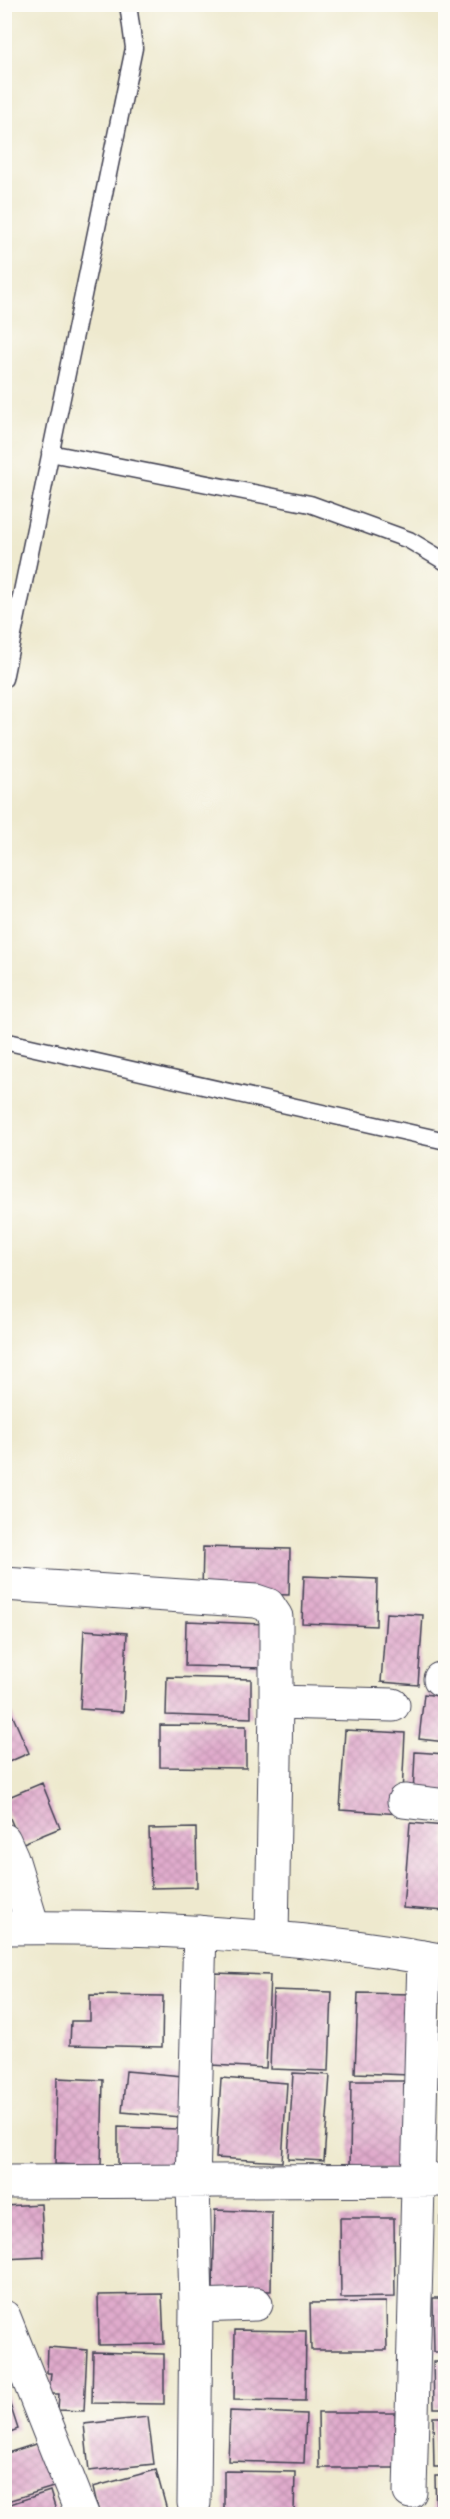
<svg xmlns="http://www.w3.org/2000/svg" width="450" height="2519" font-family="Mynerve,sans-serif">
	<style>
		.building { fill: url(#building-cross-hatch) }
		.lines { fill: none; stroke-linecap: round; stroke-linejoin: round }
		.service-casing { stroke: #414051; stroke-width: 19 }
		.minor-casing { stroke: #414051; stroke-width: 35 }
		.tertiary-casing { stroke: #414051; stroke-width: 35 }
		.service { stroke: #fff; stroke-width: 16 }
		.minor { stroke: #fff; stroke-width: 33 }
		.tertiary { stroke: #fff; stroke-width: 33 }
	</style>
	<defs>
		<pattern id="building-cross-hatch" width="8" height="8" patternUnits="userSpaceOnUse" patternTransform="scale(1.5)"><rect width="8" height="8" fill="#e0abcc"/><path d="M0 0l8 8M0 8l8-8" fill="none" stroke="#c093b0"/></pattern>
	</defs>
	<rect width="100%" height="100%" fill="#fdfcf7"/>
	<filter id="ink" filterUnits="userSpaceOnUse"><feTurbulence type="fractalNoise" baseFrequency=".0167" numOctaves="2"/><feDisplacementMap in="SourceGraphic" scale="12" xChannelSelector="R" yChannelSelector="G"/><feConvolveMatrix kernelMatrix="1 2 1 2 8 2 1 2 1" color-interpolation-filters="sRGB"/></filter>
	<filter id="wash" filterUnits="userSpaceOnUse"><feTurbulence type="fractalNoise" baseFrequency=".008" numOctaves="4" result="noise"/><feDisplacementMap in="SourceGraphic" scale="24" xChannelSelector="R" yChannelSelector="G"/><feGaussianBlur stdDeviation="1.35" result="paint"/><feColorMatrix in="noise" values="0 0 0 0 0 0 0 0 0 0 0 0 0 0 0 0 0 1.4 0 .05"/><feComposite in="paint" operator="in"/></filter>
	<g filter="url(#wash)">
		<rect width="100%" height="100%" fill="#eee9ce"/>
		<g id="blocks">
			<path class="building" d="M203,1547L290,1549L289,1595L202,1592Z
				M304,1576L377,1579L376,1626L302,1623Z
				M386,1613L423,1615L418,1685L381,1682Z
				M186,1621L265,1624L264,1668L185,1666Z
				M84,1630L127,1633L123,1712L80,1709Z
				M167,1677L251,1679V1718L166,1715Z
				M424,1694L446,1697V1742L419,1739Z
				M4,1696L29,1753L4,1764Z
				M160,1725L246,1726V1768L160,1767Z
				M345,1730L405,1733L401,1814L340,1810Z
				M415,1752L446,1754V1797L413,1795Z
				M42,1783L60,1828L21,1844L4,1804V1799Z
				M410,1823L446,1826V1911L403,1908Z
				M196,1828L197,1887L151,1888L149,1829Z
				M215,1973L270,1975L266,2068L211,2065Z
				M273,1990L332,1992L329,2071L270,2069Z
				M358,1993L412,1994L410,2075L355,2073Z
				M90,1995L163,1996L162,2047L70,2045L71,2021H90Z
				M126,2071L183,2076L180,2117L122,2112Z
				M293,2073L330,2075L324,2161L288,2159Z
				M57,2078L103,2080L101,2166L55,2164Z
				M221,2078L287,2083L282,2162L216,2158Z
				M351,2081H404V2170H350Z
				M118,2127L178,2129L177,2170L118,2169Z
				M41,2204L44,2257L4,2259V2206Z
				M215,2210L272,2212L271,2291L213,2289Z
				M446,2216V2292H441L440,2217Z
				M340,2218H394L395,2297L341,2298Z
				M162,2294L164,2344L99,2345L98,2295Z
				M433,2298H446V2352H434Z
				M386,2302L387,2350H311L310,2303Z
				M235,2330L306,2331L305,2401L234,2400Z
				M48,2347L87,2350L84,2411L58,2410L59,2394H49L51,2373H47Z
				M93,2352L164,2354V2404L92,2403Z
				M433,2362H446V2408H434Z
				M5,2389L18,2429L5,2434Z
				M230,2411L306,2414L304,2463L228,2461Z
				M318,2413H395L396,2468H319Z
				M148,2417L154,2464L89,2471L84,2424Z
				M433,2417H446V2467H434Z
				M45,2441L60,2485L4,2502V2454Z
				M156,2470L168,2514H99L93,2487Z
				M224,2471L295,2472L294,2514H224Z
				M435,2476H446V2514H436Z
				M50,2491L57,2514H4V2506Z"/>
		</g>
	</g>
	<g filter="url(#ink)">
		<use href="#blocks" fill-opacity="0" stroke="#414051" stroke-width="1.5"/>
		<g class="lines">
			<g class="service-casing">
				<path id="service" d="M50,453L310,504L409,540L446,562
					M4,679L134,48L128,4
					M4,1041L446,1141"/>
			</g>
			<g class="minor-casing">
				<path id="minor" d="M4,1584L256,1601L268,1605L276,1617V1702
					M440,1679L446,1680
					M404,1801L446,1806
					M4,1840L12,1858L33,1927
					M272,1937L276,1702L393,1705
					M4,2182L446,2180
					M196,2306L256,2304
					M4,2317L82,2514
					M410,2492L424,1957
					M194,2503L196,2306L193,2182L200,1932"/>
			</g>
			<g class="tertiary-casing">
				<path id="tertiary" d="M4,1928C152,1926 300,1935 446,1961"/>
			</g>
			<use href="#service" class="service"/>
			<use href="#minor" class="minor"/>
			<use href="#tertiary" class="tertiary"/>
		</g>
	</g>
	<rect width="450" height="2519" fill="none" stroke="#fdfcf7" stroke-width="24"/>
</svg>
